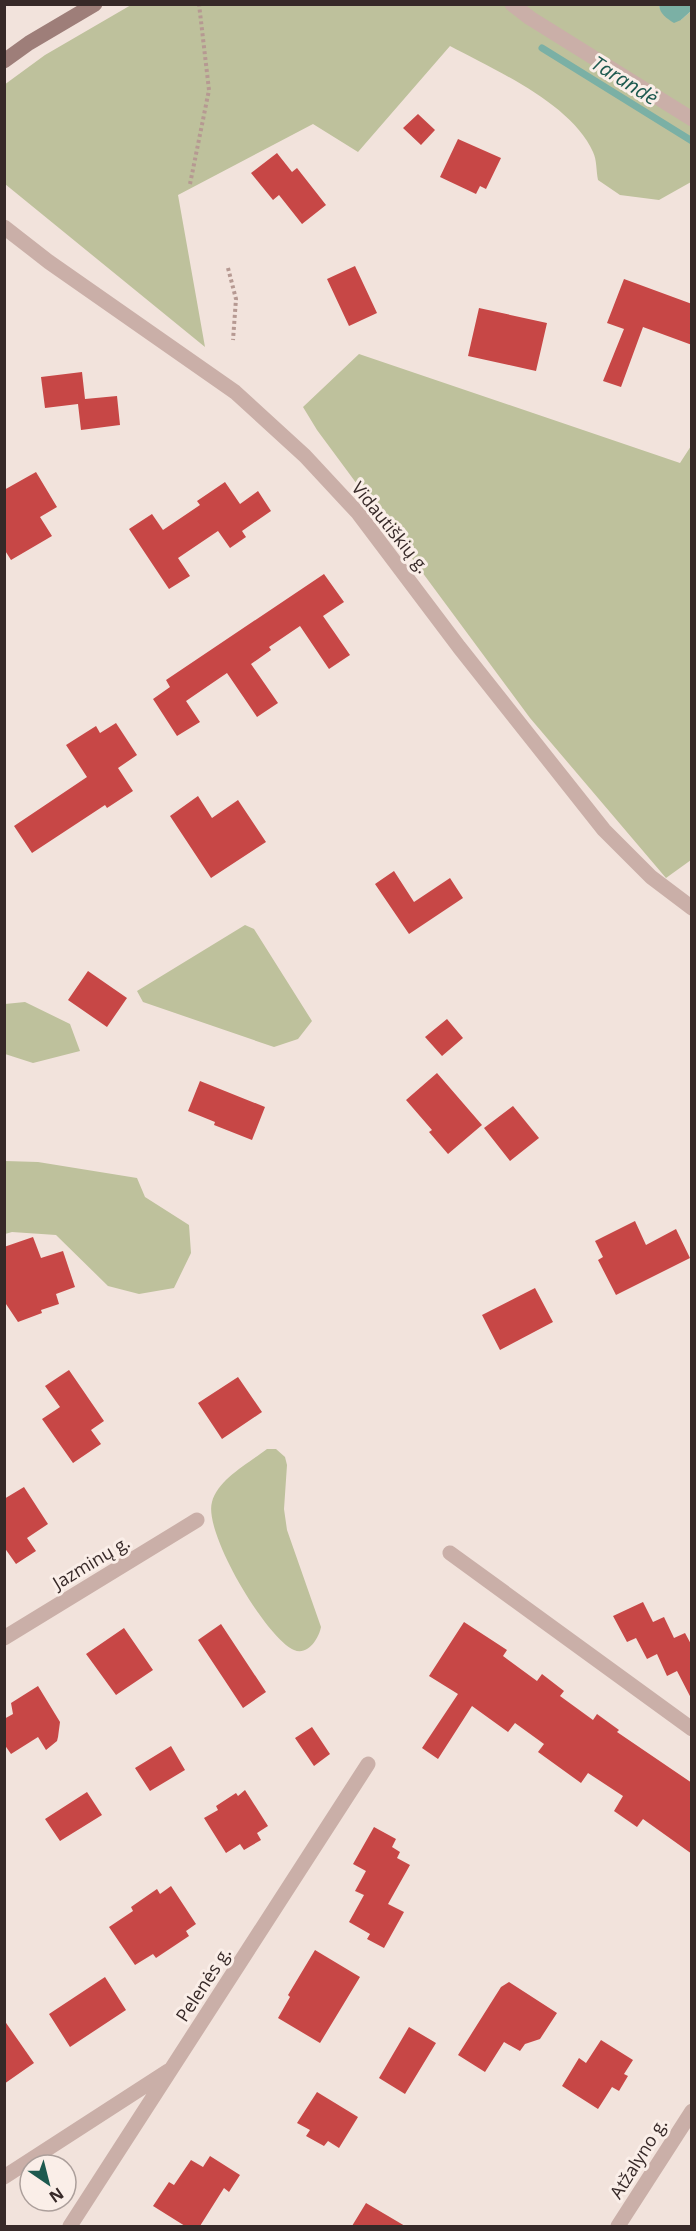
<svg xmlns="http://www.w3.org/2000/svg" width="696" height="2231" font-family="'Open Sans',sans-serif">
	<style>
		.green { fill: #bec19c }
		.water { fill: #7bb0a5 }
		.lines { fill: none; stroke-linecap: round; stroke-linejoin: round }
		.stream { stroke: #7bb0a5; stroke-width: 7 }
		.building { fill: #c74746 }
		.path { stroke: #b69992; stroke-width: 4; stroke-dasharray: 3 3; stroke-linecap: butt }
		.street { stroke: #caafa8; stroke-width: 15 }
		.secondary { stroke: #9e7e79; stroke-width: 15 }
		.labels { text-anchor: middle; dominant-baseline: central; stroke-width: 6; stroke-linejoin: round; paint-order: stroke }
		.street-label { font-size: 18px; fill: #372928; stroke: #faeee8 }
		.water-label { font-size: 20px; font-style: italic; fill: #1d594f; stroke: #faeee8 }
	</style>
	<rect width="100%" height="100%" fill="#f2e3dc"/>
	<path class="green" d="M131,5H659L660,9L681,20L691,11V182L659,200L620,195L598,180C596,171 597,160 593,152C572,104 495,70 450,46L358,152L313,124L178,195L205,347L5,184L4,85L45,55Z
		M359,354L680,463L691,446V860L666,878L530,718L317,430L303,407Z
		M245,925L254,929L312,1021L298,1039L274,1047L143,1002L137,991Z
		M25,1002L70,1024L80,1051L33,1063L5,1054V1004Z
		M5,1161L38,1162L137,1178L145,1197L189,1225L191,1253L174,1288L139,1294L108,1286L56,1235L12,1232L5,1234Z
		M267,1449H276L285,1457L287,1465L284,1509L287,1530L321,1627C319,1638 308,1656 294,1650C266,1638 203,1532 212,1502C218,1479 249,1463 267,1449Z"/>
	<path class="water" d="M659,5H691V11L681,20L674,23C666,18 660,14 659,5Z"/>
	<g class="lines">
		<path class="stream" d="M542,48L692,141"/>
	</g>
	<path class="building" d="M418,114L435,130L421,145L403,128Z
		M458,139L501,158L486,189L480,186L476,194L440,177Z
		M277,153L292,172L297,168L326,205L302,224L279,195L273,200L251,173Z
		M355,266L377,313L349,326L327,279Z
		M624,279L692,304V345L643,327L621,387L603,381L624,329L607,323Z
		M479,308L547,323L536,371L468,356Z
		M82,372L85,399L117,396L120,425L81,430L78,404L45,408L41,377Z
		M36,472L57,507L40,517L52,536L11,560L4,549V490Z
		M225,482L240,504L258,491L271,511L242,531L246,537L230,548L218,531L178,558L190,576L169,589L129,529L152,514L163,530L200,505L197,501Z
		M324,574L344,602L323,616L350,655L329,669L300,626L269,647L271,650L251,664L278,703L257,717L227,673L186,701L200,722L177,736L153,699L170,687L166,680Z
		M116,723L137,755L118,768L133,791L107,808L105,805L32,853L14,826L87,777L66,745L96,726L100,733Z
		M198,796L212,818L238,800L266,842L211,878L170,816Z
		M394,871L414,902L450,878L463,898L409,934L375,884Z
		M88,971L127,998L107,1027L68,1000Z
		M447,1019L463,1038L442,1056L425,1037Z
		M437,1073L482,1125L448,1154L429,1132L432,1130L406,1100Z
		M200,1081L265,1107L252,1140L214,1125L215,1122L188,1111Z
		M513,1106L539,1138L510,1161L484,1128Z
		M635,1221L646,1245L676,1229L690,1258L616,1295L598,1260L603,1257L595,1241Z
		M33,1237L41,1258L63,1251L75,1287L56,1294L59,1304L41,1310L42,1313L18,1322L4,1301V1247Z
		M535,1288L553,1322L500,1350L482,1315Z
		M69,1370L104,1421L91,1430L101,1444L73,1463L42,1419L60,1407L45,1386Z
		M238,1377L262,1412L222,1439L198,1403Z
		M24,1487L48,1524L27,1538L36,1551L16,1564L4,1547V1499Z
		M643,1602L653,1622L664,1617L674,1638L685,1633L692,1646V1700L677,1671L667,1676L657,1654L647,1659L636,1638L627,1642L613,1616Z
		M464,1622L507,1650L503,1656L537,1681L542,1674L564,1691L560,1696L593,1720L597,1714L619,1730L617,1732L692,1783V1854L643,1819L637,1827L614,1811L623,1796L588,1773L581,1783L538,1752L544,1744L515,1723L508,1732L472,1706L438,1759L422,1748L458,1694L429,1676Z
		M221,1624L266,1692L243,1708L198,1640Z
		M124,1628L153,1670L116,1695L86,1654Z
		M38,1686L60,1722L58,1737L57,1741L46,1750L38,1737L11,1754L4,1744V1719L13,1714L11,1703Z
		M312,1727L330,1754L314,1766L295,1738Z
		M171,1746L185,1770L150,1791L135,1768Z
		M245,1790L268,1826L257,1833L261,1840L244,1850L240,1844L226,1853L204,1818L218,1810L216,1806L236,1793L238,1796Z
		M87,1792L102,1815L60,1841L45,1819Z
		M374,1827L396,1839L392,1847L400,1852L397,1858L410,1865L388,1904L404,1912L384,1948L367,1939L370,1934L349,1922L364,1895L355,1891L366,1871L353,1864Z
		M171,1886L196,1924L186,1931L189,1936L156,1958L153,1954L135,1965L109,1927L133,1911L131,1907L157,1889L160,1894Z
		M315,1950L360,1977L320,2043L278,2018L290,1997L288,1995Z
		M105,1977L126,2010L70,2047L49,2014Z
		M509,1982L557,2013L540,2039L525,2044L520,2051L504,2042L485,2072L458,2055L501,1987Z
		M4,2020L34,2063L4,2084Z
		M409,2027L436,2043L405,2094L379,2078Z
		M601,2040L633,2060L624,2074L628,2076L619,2091L612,2087L598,2109L562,2086L579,2058L586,2063Z
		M317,2092L358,2117L339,2148L328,2141L324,2146L306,2136L310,2130L297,2123Z
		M210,2156L240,2175L229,2192L224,2188L200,2226H185L153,2206L169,2182L174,2185L191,2160L203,2167Z
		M366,2203L405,2226H352Z"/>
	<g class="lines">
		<path class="path" d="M190,184L209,90L199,4
			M228,268L236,299L233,340"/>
		<path class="street" d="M512,4L530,18L692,119
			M4,227L49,262L235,392L305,456L358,513L459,647L604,830L651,877L692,908
			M450,1553L692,1729
			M4,1638L197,1520
			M4,2177L168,2071
			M70,2226L368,1764
			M618,2226L692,2111"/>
		<path class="secondary" d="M4,61L29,43L95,4"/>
	</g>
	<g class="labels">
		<g class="street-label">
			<text transform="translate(391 527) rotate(51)">Vidautiškių g.</text>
			<text transform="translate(91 1562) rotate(-31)">Jazminų g.</text>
			<text transform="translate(203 1984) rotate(-57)">Pelenės g.</text>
			<text transform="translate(638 2158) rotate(-58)">Atžalyno g.</text>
		</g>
		<g class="water-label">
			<text transform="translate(625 80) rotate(32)">Tarandė</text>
		</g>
	</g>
	<rect width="696" height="2231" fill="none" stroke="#372928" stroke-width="12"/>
	<g transform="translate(48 2183) rotate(145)"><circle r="28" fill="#faeee8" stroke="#ac9f9b" stroke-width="1.5"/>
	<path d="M0-4.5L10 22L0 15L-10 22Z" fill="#1d594f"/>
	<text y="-9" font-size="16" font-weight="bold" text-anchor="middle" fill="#372928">N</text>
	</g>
</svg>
